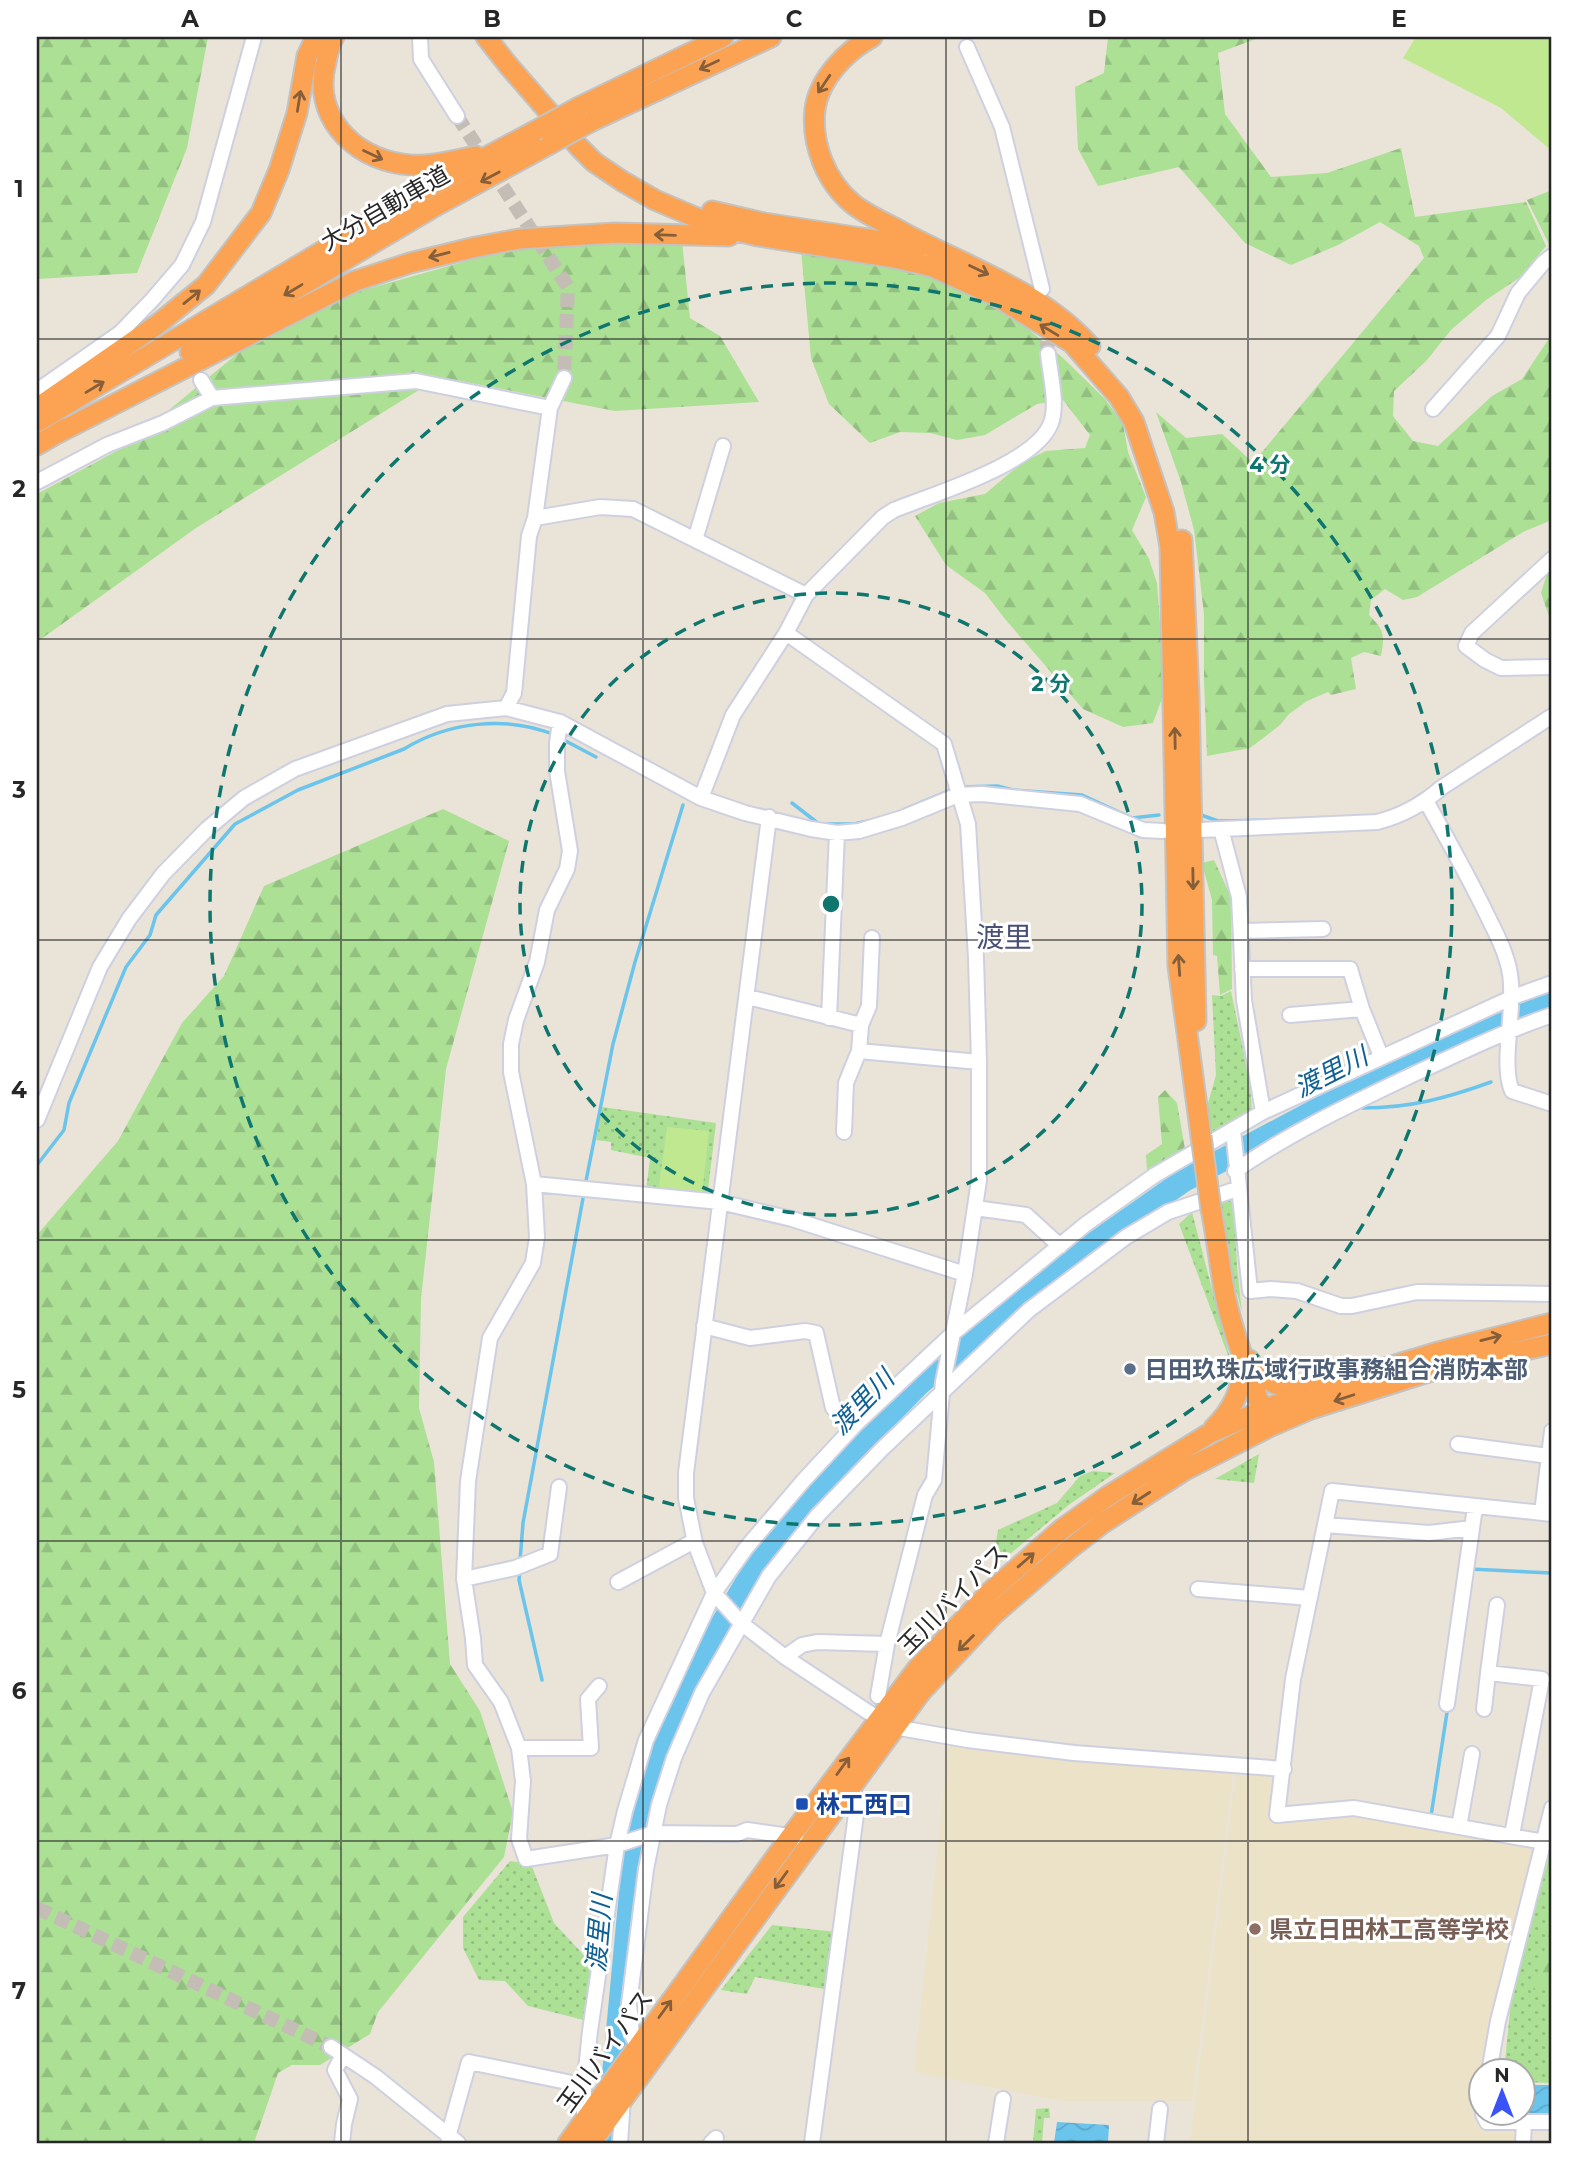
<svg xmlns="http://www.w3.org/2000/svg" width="1589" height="2180" font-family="Montserrat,'Noto Sans JP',sans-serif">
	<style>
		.education { fill: #ece2c7 }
		.green { fill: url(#green-dots) }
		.forest { fill: url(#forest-firs) }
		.pitch { fill: #bfe890 }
		.water { fill: url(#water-waves) }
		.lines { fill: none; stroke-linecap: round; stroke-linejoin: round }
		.stream { stroke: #6bc4ec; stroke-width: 3.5 }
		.river { stroke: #6bc4ec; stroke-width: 23 }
		.minor-tunnel { stroke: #c3bdb5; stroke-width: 14; stroke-dasharray: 14 7; stroke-linecap: butt }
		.minor-casing { stroke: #ced0e0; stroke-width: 18 }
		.highway-casing { stroke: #c3c3c3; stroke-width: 23 }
		.minor { stroke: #fff; stroke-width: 14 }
		.highway { stroke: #fba352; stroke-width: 19 }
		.highway-bridge-casing { stroke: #c3c3c3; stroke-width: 23; stroke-linecap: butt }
		.highway-bridge { stroke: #fba352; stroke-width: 19 }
		.oneway { stroke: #865f3a }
		.grid { fill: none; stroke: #272727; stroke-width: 2; stroke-opacity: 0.55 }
		.ring { fill: none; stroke: #0f766e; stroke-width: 3.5; stroke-dasharray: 12 9 }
		.service-dot { fill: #5c6f8a; stroke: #fff; stroke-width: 2.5 }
		.transit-dot { fill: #1a4fb4; stroke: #fff; stroke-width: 2.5 }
		.education-dot { fill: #8d6e63; stroke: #fff; stroke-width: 2.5 }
		.labels { text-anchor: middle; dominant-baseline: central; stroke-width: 6; stroke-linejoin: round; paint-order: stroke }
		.street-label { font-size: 24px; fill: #272727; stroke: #fff }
		.service-label { font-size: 24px; font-weight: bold; fill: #4e5e75; stroke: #fff; text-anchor: start }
		.transit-label { font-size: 24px; font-weight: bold; fill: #164399; stroke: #fff; text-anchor: start }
		.education-label { font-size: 24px; font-weight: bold; fill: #785e54; stroke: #fff; text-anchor: start }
		.water-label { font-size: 26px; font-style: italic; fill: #0f6093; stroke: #fff }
		.quarter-label { font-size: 28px; fill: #494f76; stroke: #fff }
		.centre { fill: #0f766e; stroke: #fff; stroke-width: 3.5 }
		.ring-label { font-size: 21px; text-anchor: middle; font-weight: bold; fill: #0f766e; stroke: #fff; stroke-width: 6; stroke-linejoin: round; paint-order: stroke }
		.neatline { fill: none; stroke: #272727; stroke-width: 2.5 }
		.grid-label { font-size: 23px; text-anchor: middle; font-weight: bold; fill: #272727 }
	</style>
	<defs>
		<pattern id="green-dots" width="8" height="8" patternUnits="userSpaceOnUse" patternTransform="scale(1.75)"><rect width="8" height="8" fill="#abe095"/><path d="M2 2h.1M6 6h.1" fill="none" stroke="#93c080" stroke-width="1.8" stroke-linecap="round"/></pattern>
		<pattern id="forest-firs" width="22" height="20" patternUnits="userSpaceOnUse" patternTransform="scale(1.75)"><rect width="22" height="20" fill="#abe095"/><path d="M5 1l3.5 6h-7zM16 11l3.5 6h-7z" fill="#93c080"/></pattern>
		<pattern id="water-waves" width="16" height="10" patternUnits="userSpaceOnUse" patternTransform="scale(1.75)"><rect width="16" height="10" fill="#6bc4ec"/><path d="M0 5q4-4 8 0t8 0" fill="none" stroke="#5da8ca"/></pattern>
	</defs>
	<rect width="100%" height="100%" fill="#eae3d8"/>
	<path class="education" d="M949,1742L1085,1760L1233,1773L1192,2101H1062L914,2072Z
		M1236,1772L1277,1773L1273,1818L1353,1812L1537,1844L1484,2071L1480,2072L1477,2111L1520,2125L1519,2143H1190Z"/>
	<path class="green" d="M1231,991L1250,1083L1252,1112L1208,1136L1205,1114L1216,1075L1212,995L1221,996Z
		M602,1107L716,1123L707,1198L646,1191L650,1158L611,1150V1142L596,1140Z
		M1230,1197L1234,1204L1237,1267L1242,1312L1227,1258L1218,1199Z
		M1192,1212L1232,1366L1179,1224Z
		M1259,1454L1254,1483L1215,1479Z
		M1093,1471L1115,1473L1070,1504L992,1569L998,1530L1057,1503L1080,1476Z
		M1552,1840V2083L1523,2082L1522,2072H1504L1512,1990Z
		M510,1861L531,1864L554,1923L593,1965L584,2020L528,2006L505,1981L479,1980L463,1948V1917Z
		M772,1925L837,1932L830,1990L755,1977L747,1994L721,1990Z
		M1049,2108L1050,2118H1044L1042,2143H1033L1036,2109Z"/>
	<path class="forest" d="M37,37H208L187,148L137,273L37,279Z
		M1108,37H1261L1218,53L1225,114L1271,177L1327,173L1401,148L1415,217L1526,202L1546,246L1519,278L1486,300L1451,330L1426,361L1394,391L1393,416L1413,441L1438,446L1492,396L1522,379L1552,334V520L1523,532L1417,597L1403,600L1385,589L1371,600L1369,615C1384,630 1385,634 1381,656L1364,652L1351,658L1356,689L1331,695L1328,692L1307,701L1289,714L1280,725L1250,748L1207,756L1204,680V614L1194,530L1181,482L1156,412L1186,438L1222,434L1250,460L1257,458L1424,258L1419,246L1380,222L1338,245L1291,265L1245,243L1179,167L1098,186L1078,149L1075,87L1104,73Z
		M1552,190V245L1550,246L1527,200Z
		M682,241L690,318L720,336L759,402L615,411L440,377L196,528L37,642V494L124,447L254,340L346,295L513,248Z
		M801,250L931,271L992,299L1063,358L1105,399L1123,424L1128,452L1146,497L1132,530L1149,559L1157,583L1165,690L1153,723L1123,727L1083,709L1005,619L985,593L946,565L915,516L939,503L985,494L1023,462L1046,451L1085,448L1090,435L1063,400L1037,404L985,435L957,440L930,433L900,432L870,443L829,404L811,358Z
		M1552,558V625L1541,593Z
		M443,809L509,841L446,1069L421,1299L419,1408L434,1462L450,1664L480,1711L513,1812L504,1857L378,2012L370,2034L320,2065H292L278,2073L255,2140L257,2143H37V1235L118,1141L182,1023L224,976L264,886Z
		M1214,860L1231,897L1232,989L1220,995L1217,956L1213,955L1212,900L1202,863Z
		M1165,1090L1177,1103L1185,1149L1147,1170L1146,1155L1162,1144L1158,1097Z
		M1552,1924V1990H1533Z"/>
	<path class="pitch" d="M1416,37H1552V151L1501,108L1403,58Z
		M667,1127L709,1131L702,1195L664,1190L659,1186Z"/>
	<path class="water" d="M1523,2085H1552V2116L1495,2115L1522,2114Z
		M1057,2122L1109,2125L1108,2143H1054Z"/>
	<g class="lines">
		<path class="stream" d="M562,739L596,757
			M960,787L997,786L1013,790L1082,795L1132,818L1159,815
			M792,803L819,824H854L868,821
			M1408,803L1431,788
			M905,809L953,789
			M1201,815L1218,821L1274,820
			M1363,1108C1410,1108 1447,1098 1491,1082
			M37,1165L64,1130L69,1103L126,967L150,935L156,915L235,824L298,790L404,749C448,722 506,715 555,735
			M585,1186L613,1044L635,962L683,805
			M520,1561L523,1523L584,1193
			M520,1569L519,1580L542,1680
			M1470,1569L1552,1573
			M1431,1816L1448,1706"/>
		<path class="river" d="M607,2143L634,1855L639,1826L663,1746L716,1634L755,1568L821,1485L918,1385L1032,1287L1183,1181L1339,1098L1503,1020L1552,1002"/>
		<path class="minor-tunnel" d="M457,116L568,287L564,378
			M1045,320L1048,354
			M37,1908L331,2047"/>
		<g class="minor-casing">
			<path id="minor" d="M420,37L421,59L457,116
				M967,47L1002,127L1042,289
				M201,380L212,398
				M37,391L120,333L152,300L182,265L203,222L254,37
				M1433,409L1498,336L1518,293L1543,263L1552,256
				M37,482L107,445L163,423L212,398L416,381L550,408
				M535,518L600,507L633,509L806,595
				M695,540L723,446
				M1552,559L1472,633L1466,646L1485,660L1501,668L1552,667
				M506,708L514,693L529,536L535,518L550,408L564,378
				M560,722L557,743V771L570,851L567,869L547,910L537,962L516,1020L511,1044V1072L534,1184L537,1237L533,1263L490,1338L468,1481L464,1579L473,1638L475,1665L501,1702L519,1748L523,1781L519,1839L526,1859L617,1845L654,1833L737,1834L747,1830L796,1837
				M701,798L733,715L786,633L806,595L883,517L894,510C933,494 1036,464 1051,423C1058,404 1050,374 1048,354
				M1426,801C1448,840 1470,879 1489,919C1498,937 1507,955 1510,974C1516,1010 1500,1063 1512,1091L1552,1104
				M769,817L686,1473V1498L695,1543L714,1593L741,1623L785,1657L868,1712L894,1727L968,1740L1074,1753L1284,1769
				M1221,829L1239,897L1244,1000L1263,1112
				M1200,830L1377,822C1401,816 1423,804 1441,788L1552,716
				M1241,931L1323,929
				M1242,969H1350L1362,1009L1381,1056
				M748,997L861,1025
				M1290,1015L1362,1009
				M829,1018L837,833
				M859,1051L979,1062
				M37,1120L100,967L129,919L163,874L207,829L244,798L295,769L447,714L506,708L560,722L701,798L745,813L811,829L837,833L859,831L902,818L958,795L982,794L1080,804L1143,830L1163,831
				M1233,1130L1250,1291L1271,1289L1297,1291L1341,1306H1352L1417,1292L1552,1294
				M844,1132L846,1083L859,1051L861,1025L869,1006L872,938
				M1235,1171C1291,1132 1353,1103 1414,1074C1460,1053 1505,1031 1552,1015
				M534,1184L720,1202L792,1219L965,1274
				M975,1208L1026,1215L1060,1246
				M704,1326L750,1338L805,1331L816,1333L833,1408
				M1458,1444L1549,1456
				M1542,1513L1552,1431
				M1325,1525L1429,1533L1472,1528
				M464,1579L515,1568L550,1554L559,1487
				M618,1582L694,1541
				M1198,1589L1310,1598
				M1497,1605L1488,1673L1542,1679L1512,1835
				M785,1657L802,1645L817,1642L887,1644L925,1495L934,1480L943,1382L965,1274L979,1180V1062L976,958L968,824L944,744L786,633
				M878,1696L887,1644
				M1447,1704L1475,1507
				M1484,1709L1488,1673
				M519,1748H591L588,1699L599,1686
				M1459,1827L1472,1754
				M1544,1842L1354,1808L1277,1815L1293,1679L1332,1491L1552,1514
				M331,2047L376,2077L458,2143
				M642,2051L637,2047L632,2035L629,2004L646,1869L659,1805L674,1758L702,1693L769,1576L818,1515L882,1449L1029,1310L1126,1237L1168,1212L1237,1189
				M1489,2072L1498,2021L1552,1808
				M1483,2114L1487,2122H1552
				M584,2121V2089L590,2031L617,1845L625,1811L646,1740L714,1593L746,1548L804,1480L856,1424L952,1334L1086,1224L1155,1175L1263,1112L1513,997L1552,983
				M448,2137L469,2062L577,2084L584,2089
				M342,2143L344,2124L350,2099L335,2070L343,2055
				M620,2143L623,2098
				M711,2143L716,2138
				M812,2143L857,1807L852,1786
				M996,2143L1003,2099
				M1156,2143L1160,2109
				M1523,2143L1524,2122"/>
		</g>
		<g class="highway-casing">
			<path id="highway" d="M334,37C329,45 328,53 326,62C312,114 351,157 402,164C427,168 451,161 476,156
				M486,37L508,65L579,147L594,162L622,181L655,200L716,226L758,236L895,258L933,267L994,295L1072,343L1119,397L1134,422L1164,512L1170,547L1178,966L1201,1136
				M872,37C846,51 819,79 815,109C811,144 826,182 853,204C868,216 888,224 904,233C967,267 1041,291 1090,346
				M579,107L723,37
				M592,121L771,37
				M712,211L764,223L920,247
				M190,352L432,208L550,144
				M37,408L158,324L206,285L219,268L261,213L279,170L297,113L307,56L316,37
				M37,422L423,191L535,131
				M56,434L355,281L410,263L476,247L519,239L615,233L729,236
				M37,445L66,428
				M1182,540L1189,695L1196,1021
				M1211,1209C1216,1234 1219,1259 1223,1284C1231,1332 1251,1378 1267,1423
				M1249,1360C1267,1384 1279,1388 1308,1391
				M1214,1428C1231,1411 1243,1391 1242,1366
				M568,2143L791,1836L917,1669L990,1592L1062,1529L1108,1496L1210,1433L1308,1391L1435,1353L1552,1323
				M591,2143L921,1692L993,1615L1068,1550L1103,1523L1185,1470L1269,1427L1311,1409L1438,1369L1552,1344"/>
		</g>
		<use href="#minor" class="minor"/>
		<use href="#highway" class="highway"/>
		<g class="highway-bridge-casing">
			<path id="highway-bridge" d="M535,131L579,107
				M550,144L592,121
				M1201,1136L1211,1209"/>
		</g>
		<use href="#highway-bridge" class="highway-bridge"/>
	</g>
	<defs><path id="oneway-shaft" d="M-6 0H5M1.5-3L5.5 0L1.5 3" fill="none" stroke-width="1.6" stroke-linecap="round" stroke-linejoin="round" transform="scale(1.75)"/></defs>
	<g class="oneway">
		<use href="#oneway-shaft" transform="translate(709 65) rotate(155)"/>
		<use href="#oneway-shaft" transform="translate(824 84) rotate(124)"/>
		<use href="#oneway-shaft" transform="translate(299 101) rotate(-81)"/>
		<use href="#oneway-shaft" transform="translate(373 155) rotate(25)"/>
		<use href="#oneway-shaft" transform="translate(490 177) rotate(152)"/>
		<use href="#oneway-shaft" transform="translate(665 235) rotate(-178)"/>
		<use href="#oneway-shaft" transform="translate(439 255) rotate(166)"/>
		<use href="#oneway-shaft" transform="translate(979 270) rotate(25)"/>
		<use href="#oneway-shaft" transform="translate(293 290) rotate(149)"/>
		<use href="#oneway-shaft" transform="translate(192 297) rotate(-39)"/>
		<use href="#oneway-shaft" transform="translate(1049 330) rotate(-149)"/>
		<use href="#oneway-shaft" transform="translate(95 387) rotate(-31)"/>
		<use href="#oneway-shaft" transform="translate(1175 738) rotate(-91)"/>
		<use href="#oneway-shaft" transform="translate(1193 879) rotate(89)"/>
		<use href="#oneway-shaft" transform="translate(1179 965) rotate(-94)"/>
		<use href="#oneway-shaft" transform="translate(1491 1338) rotate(-14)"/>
		<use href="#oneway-shaft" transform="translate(1344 1398) rotate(162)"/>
		<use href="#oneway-shaft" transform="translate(1141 1498) rotate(147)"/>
		<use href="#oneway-shaft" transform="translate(1026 1560) rotate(-41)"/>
		<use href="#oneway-shaft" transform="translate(966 1643) rotate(135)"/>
		<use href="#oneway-shaft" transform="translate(843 1766) rotate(-54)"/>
		<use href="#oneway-shaft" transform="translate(781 1880) rotate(126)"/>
		<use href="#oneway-shaft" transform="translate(665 2009) rotate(-54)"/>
	</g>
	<path class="grid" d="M341,37V2143M643,37V2143M946,37V2143M1248,37V2143M37,339H1552M37,639H1552M37,940H1552M37,1240H1552M37,1541H1552M37,1841H1552"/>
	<g class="ring">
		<circle cx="831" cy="904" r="311"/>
		<circle cx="831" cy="904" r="621"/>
	</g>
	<circle class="service-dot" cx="1130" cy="1369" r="7"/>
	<rect class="transit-dot" x="795" y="1797" width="14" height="14" rx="3.5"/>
	<circle class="education-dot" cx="1255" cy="1929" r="7"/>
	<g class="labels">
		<g class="street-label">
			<text transform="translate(385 208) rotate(-30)">大分自動車道</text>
			<text transform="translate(953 1599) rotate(-45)">玉川バイパス</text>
			<text transform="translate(605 2051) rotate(-54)">玉川バイパス</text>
		</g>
		<g class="service-label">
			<text x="1144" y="1369">日田玖珠広域行政事務組合消防本部</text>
		</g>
		<g class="transit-label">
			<text x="816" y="1804">林工西口</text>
		</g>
		<g class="education-label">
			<text x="1269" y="1929">県立日田林工高等学校</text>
		</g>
		<g class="water-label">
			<text transform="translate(1331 1072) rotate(-27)">渡里川</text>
			<text transform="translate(862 1402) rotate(-46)">渡里川</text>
			<text transform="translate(599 1933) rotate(-85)">渡里川</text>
		</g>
		<g class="quarter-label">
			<text x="1004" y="937">渡里</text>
		</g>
	</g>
	<circle cx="831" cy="904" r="10" class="centre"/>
	<g class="ring-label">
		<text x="1270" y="472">4 分</text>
		<text x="1051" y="691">2 分</text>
	</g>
	<rect width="1589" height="2180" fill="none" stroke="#ffffff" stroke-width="77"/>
	<g transform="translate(1502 2092)"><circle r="33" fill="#ffffff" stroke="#a9a9a9" stroke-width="2"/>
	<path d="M0-5L12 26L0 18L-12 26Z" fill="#3953f6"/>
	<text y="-10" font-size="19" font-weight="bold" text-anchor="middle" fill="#272727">N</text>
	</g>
	<rect x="38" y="38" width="1512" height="2104" class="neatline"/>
	<g class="grid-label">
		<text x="190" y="27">A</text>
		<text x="492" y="27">B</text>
		<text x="794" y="27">C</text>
		<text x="1097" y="27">D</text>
		<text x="1399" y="27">E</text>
		<text x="19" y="197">1</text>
		<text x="19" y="497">2</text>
		<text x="19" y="798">3</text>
		<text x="19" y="1098">4</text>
		<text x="19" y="1398">5</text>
		<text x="19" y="1699">6</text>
		<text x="19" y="1999">7</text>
	</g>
</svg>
